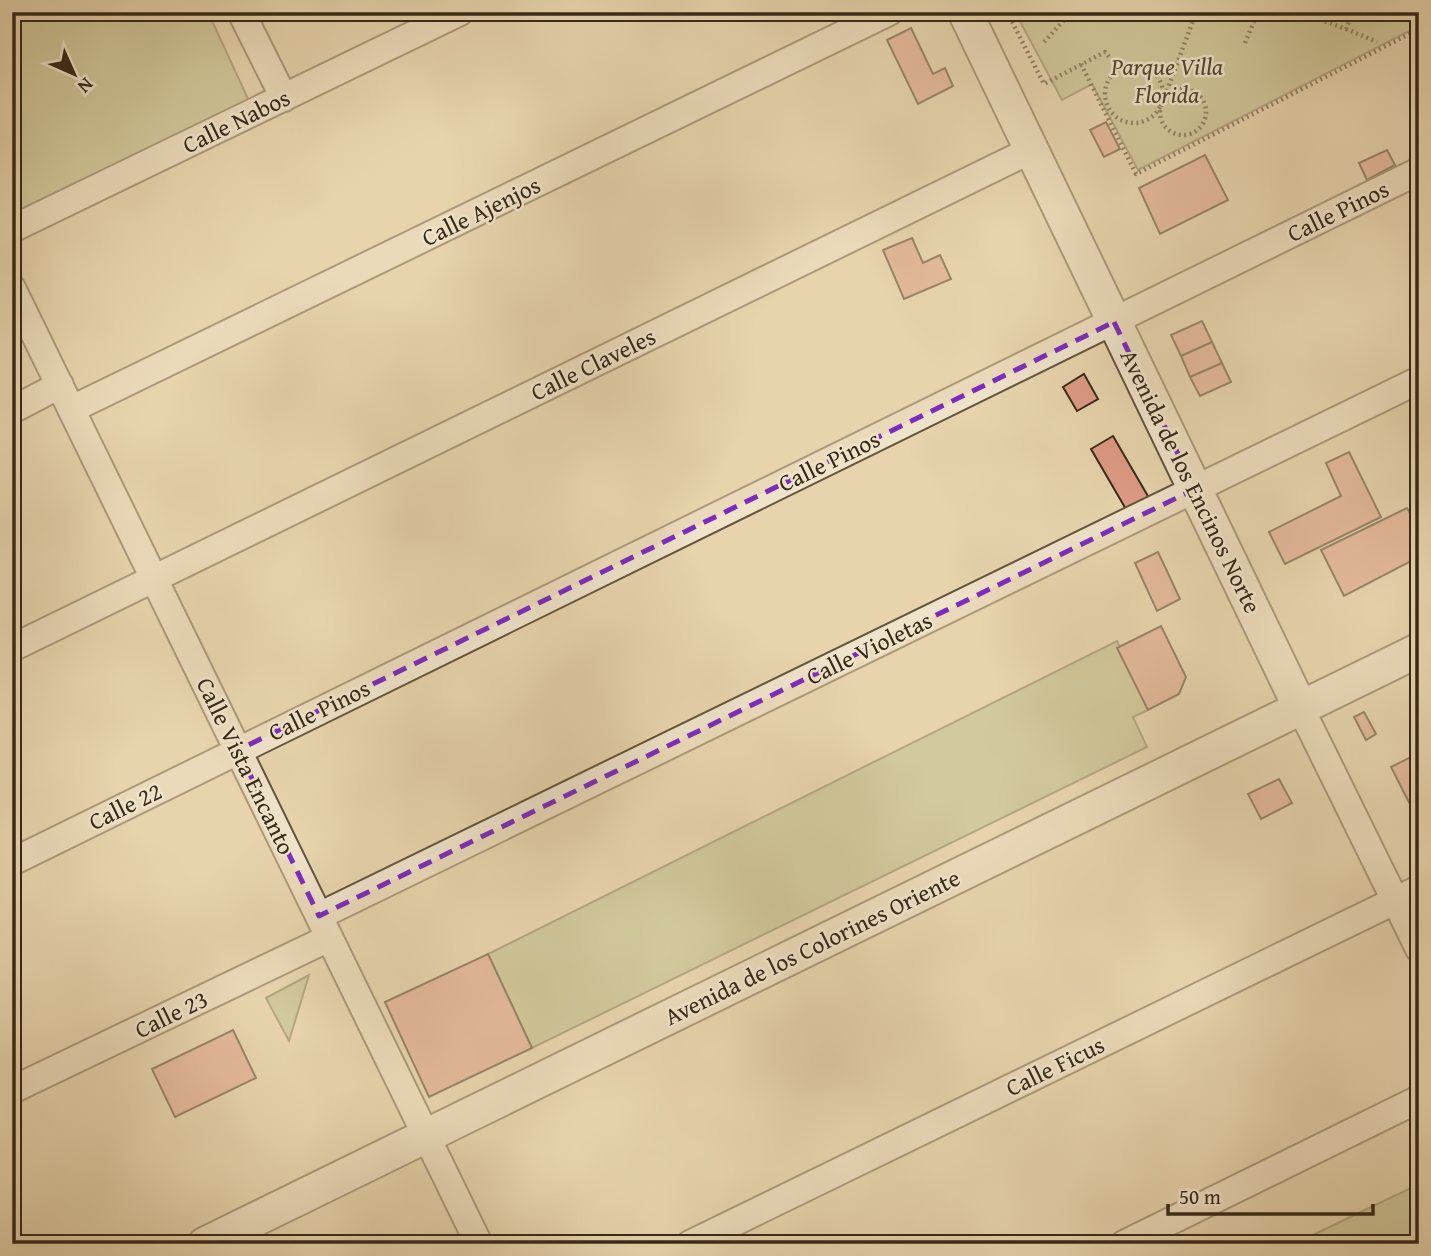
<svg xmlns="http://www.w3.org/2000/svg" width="1431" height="1256" font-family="'Gentium Book Plus',serif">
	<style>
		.green { fill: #b8bc88; stroke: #787250; stroke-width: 2 }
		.building { fill: #df9b86; stroke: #372918; stroke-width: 2 }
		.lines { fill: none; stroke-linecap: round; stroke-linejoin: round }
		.minor-casing { stroke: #63543d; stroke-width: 30 }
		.tertiary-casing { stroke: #63543d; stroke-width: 37 }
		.path { stroke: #372918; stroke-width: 4.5; stroke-dasharray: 2 3.5; stroke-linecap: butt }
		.minor { stroke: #efe3ca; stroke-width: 26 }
		.tertiary { stroke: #efe3ca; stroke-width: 33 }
		.marked { fill: none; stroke: #7b2cbf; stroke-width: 5; stroke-dasharray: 14 9; stroke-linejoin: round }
		.labels { text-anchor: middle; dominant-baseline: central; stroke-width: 5; stroke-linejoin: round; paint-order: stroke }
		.park-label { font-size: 24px; font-style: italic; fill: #51462e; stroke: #efe3ca }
		.street-label { font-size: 24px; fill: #372918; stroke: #efe3ca }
	</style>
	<rect width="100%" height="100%" fill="#e7d4ad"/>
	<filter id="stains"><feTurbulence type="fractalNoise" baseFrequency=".00286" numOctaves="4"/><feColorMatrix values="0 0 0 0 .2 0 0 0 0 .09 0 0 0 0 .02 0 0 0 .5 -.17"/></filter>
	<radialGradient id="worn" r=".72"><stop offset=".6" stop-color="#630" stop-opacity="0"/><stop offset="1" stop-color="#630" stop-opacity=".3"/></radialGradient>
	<path class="green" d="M12,12H208L249,101L12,216Z
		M1015,12H1419V26L1138,170L1092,84L1062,100Z
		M1117,641L1148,710L1133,717L1147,747L532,1048L488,954Z
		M309,975L289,1041L266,998Z
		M1419,1184V1244H1294Z"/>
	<path class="building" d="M911,28L933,74L945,68L953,86L918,104L887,40Z
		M1106,122L1120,149L1104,157L1090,130Z
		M1387,150L1395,165L1367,180L1359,163Z
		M1205,155L1228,200L1160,234L1139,188Z
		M912,238L923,263L940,255L951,279L904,299L883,250Z
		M1202,321L1212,342L1181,356L1171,335Z
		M1212,342L1222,363L1190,377L1181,356Z
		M1222,363L1231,382L1200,396L1190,377Z
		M1084,374L1098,399L1077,411L1063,387Z
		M1113,436L1149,498L1127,511L1091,449Z
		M1349,452L1381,517L1285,564L1269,532L1341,496L1326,463Z
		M1407,508L1419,528V557L1344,596L1321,550Z
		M1158,552L1180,599L1157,611L1135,563Z
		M1161,626L1186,677L1179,694L1148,710L1117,648Z
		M1364,712L1376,734L1366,740L1354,717Z
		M1419,753V822L1391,767Z
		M1279,779L1292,803L1261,819L1248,794Z
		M488,954L532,1048L429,1097L385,1002Z
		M233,1030L256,1078L175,1117L152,1069Z"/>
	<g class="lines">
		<g class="minor-casing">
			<path id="minor" d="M241,12L284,98
				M12,229L460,12
				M12,288L479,1244
				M72,409L889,12
				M12,410L60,385
				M12,648L1031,150
				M1300,707L1419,949
				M12,862L1419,171
				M319,916L1419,380
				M12,1090L329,938
				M690,1244L1419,889
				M1124,1244L1419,1099"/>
		</g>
		<g class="tertiary-casing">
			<path id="tertiary" d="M965,12L1300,707
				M205,1244L1419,650"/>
		</g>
		<path class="path" d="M1007,12L1044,84L1105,52L1119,69
			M1175,12C1185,21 1197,20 1207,12
			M1299,12L1346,29L1353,12
			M1346,29L1377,42
			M1044,42L1065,19V12
			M1245,43L1258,12
			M1081,64L1136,174L1419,29
			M1105 94a29 29 0 1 1 58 0a29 29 0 1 1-58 0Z
			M1160 112a23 23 0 1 1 46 0a23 23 0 1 1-46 0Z
			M1165,96L1194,18"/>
		<use href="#minor" class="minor"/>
		<use href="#tertiary" class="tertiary"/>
	</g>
	<path d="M0 0H1431V1256H0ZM1114,322L1195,489L319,916L238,750Z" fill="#e7d4ad" fill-opacity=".55" fill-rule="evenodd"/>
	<path class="marked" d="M1114,322L1195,489L319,916L238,750Z"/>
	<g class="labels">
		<g class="park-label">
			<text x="1167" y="66">Parque Villa<tspan x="1167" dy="28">Florida</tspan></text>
		</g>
		<g class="street-label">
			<text transform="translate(236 121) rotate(-26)">Calle Nabos</text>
			<text transform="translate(481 211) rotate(-26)">Calle Ajenjos</text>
			<text transform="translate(1338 211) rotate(-26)">Calle Pinos</text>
			<text transform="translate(593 364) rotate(-26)">Calle Claveles</text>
			<text transform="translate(829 461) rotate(-26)">Calle Pinos</text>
			<text transform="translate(1191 481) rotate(64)">Avenida de los Encinos Norte</text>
			<text transform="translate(869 648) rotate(-26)">Calle Violetas</text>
			<text transform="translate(319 710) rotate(-26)">Calle Pinos</text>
			<text transform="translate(246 766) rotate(64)">Calle Vista Encanto</text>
			<text transform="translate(125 806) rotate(-26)">Calle 22</text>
			<text transform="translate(812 947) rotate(-26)">Avenida de los Colorines Oriente</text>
			<text transform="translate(171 1014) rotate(-26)">Calle 23</text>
			<text transform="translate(1055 1066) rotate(-26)">Calle Ficus</text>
		</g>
	</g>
	<rect width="1431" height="1256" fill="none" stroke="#e7d4ad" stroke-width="42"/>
	<rect x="14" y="14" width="1403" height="1228" fill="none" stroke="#372918" stroke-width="3.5"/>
	<rect x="21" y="21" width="1389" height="1214" fill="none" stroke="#372918" stroke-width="2"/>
	<g transform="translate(74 74) rotate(135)" stroke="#efe3ca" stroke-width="5" paint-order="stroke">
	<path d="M0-5L12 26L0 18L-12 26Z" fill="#372918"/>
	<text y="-10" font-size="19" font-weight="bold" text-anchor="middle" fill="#372918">N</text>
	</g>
	<path d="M1168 1204v10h205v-10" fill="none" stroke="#372918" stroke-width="3.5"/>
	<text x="1179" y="1204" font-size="21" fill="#372918" stroke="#efe3ca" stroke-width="5" paint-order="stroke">50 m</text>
	<rect width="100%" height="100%" filter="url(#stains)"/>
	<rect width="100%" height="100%" fill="url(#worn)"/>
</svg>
